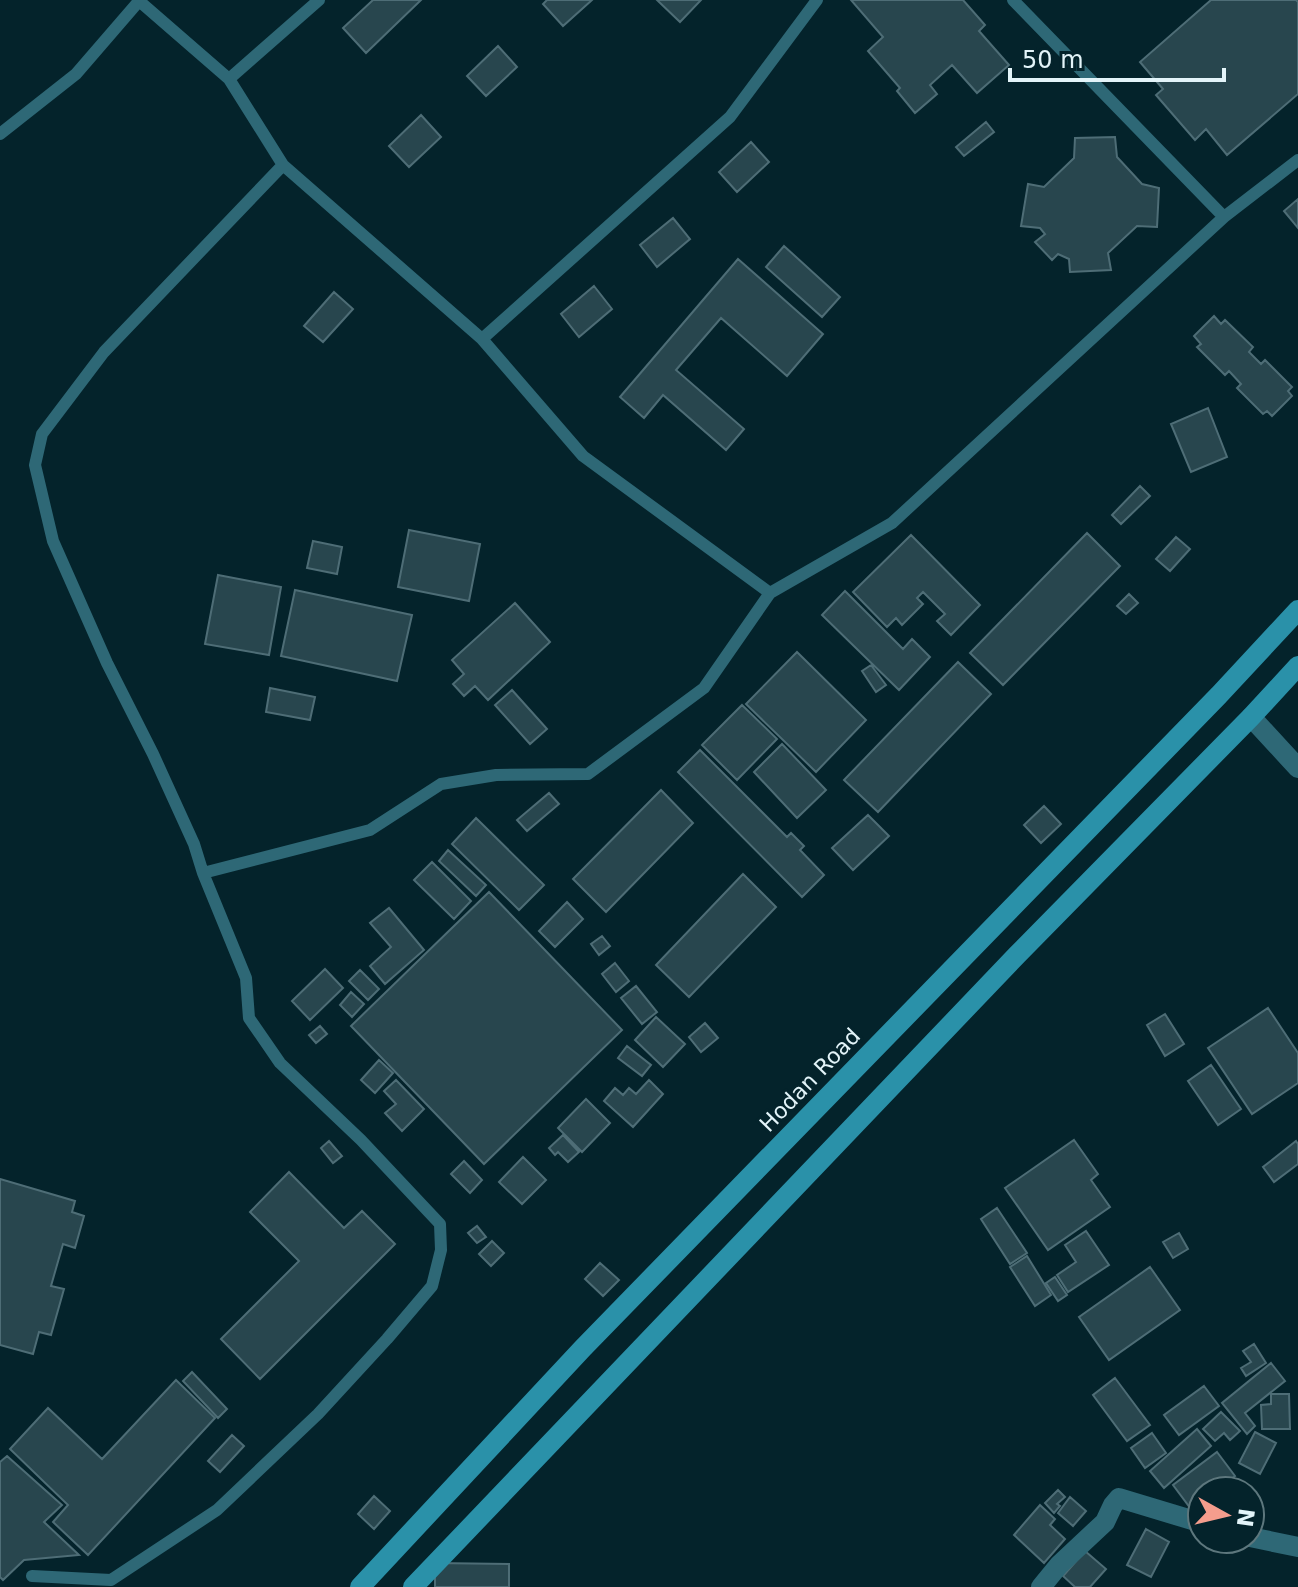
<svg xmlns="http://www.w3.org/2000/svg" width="1298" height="1587" font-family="'DejaVu Sans',sans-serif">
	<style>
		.building { fill: #28464e; stroke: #4e6d76; stroke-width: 2 }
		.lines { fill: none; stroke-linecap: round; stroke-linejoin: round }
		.service { stroke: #2e6876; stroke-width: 12 }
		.minor { stroke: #2e6876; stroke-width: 20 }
		.secondary { stroke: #2a91a9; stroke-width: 20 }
		.labels { text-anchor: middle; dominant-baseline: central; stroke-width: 6; stroke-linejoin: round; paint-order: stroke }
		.street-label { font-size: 22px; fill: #e3f4f9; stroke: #04232b }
	</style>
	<rect width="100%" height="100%" fill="#04232b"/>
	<path class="building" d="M373,0H421L366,53L343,28Z
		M547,0H592L563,26L543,4Z
		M657,0H701L680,22Z
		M851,0H963L985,25L979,31L1009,65L977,93L952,65L930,85L937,94L915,113L897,91L900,88L868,51L883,37Z
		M1211,0H1296L1298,2V94L1227,155L1206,129L1195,140L1156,95L1163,89L1140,62Z
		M498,46L517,67L486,96L467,76Z
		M421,115L441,137L409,167L389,146Z
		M986,122L994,132L964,156L956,147Z
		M1115,137L1117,157L1142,184L1159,188L1157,227L1137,226L1108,253L1111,270L1070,272L1069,259L1058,254L1052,260L1035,242L1045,234L1040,228L1021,226L1028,184L1044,187L1074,158L1075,138Z
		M751,142L769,162L737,192L719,172Z
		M1298,199V228L1284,211Z
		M673,218L690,239L657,267L640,245Z
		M784,246L840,297L822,317L766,267Z
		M738,259L823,334L787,376L721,318L676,370L744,429L726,450L663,395L644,418L620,397Z
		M594,286L612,309L579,337L561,314Z
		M334,292L353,309L323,342L304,326Z
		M1214,316L1221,324L1225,320L1253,347L1249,352L1261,364L1265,360L1292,387L1288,391L1292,396L1272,416L1267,411L1263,414L1237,388L1241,384L1229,371L1225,375L1197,347L1201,344L1194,336Z
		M1208,408L1227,457L1191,472L1171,424Z
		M1140,486L1150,496L1121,524L1112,515Z
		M409,530L480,544L469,601L398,587Z
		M1087,533L1120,566L1003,685L970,653Z
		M911,535L980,605L951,635L937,621L945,614L923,592L917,598L923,604L902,625L896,618L887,627L853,592Z
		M1176,537L1190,549L1170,571L1156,559Z
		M313,541L342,547L337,574L307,568Z
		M218,575L281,587L269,655L205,644Z
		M295,590L412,615L397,681L281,656Z
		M845,591L903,649L912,639L930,657L899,690L822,615Z
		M1129,594L1138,603L1126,614L1117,606Z
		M515,603L550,642L488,700L475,686L464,696L453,684L464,674L452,660Z
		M797,652L866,720L816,772L746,704Z
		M958,662L991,694L878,812L844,780Z
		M871,665L886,685L876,692L862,671Z
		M270,688L315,697L310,720L266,712Z
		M512,690L547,729L530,744L495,705Z
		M742,705L777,739L737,780L702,745Z
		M782,744L826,790L797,818L754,772Z
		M700,750L787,837L791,833L804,846L800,850L824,875L802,897L678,772Z
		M661,790L693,823L606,912L573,879Z
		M549,793L559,804L527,831L517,820Z
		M1044,806L1061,824L1041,843L1024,825Z
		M868,815L889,836L853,870L832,848Z
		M476,818L544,885L519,910L452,844Z
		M448,850L486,885L476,896L439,861Z
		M432,862L471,901L454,919L414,880Z
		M743,874L776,907L689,997L656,965Z
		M489,892L622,1030L484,1164L351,1026Z
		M567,902L583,919L555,947L539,931Z
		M389,908L424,950L385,984L370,966L391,947L370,923Z
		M602,936L610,946L599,955L591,944Z
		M615,963L629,981L616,992L602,974Z
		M325,969L343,988L310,1020L292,1001Z
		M360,970L379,989L368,1000L349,981Z
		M636,986L657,1012L642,1024L621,998Z
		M351,992L364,1004L352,1017L340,1005Z
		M1268,1008L1298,1053V1083L1252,1114L1208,1048Z
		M1165,1014L1184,1044L1165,1056L1147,1025Z
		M656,1017L685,1044L663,1067L635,1040Z
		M705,1023L718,1038L701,1052L689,1037Z
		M320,1026L327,1034L316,1043L309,1035Z
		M627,1046L651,1065L642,1076L618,1058Z
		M379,1060L393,1073L375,1093L361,1080Z
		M1211,1065L1241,1109L1218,1125L1188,1081Z
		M396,1080L424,1109L402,1131L385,1113L396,1104L384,1091Z
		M649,1080L663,1094L633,1127L604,1101L615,1088L623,1095L629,1088L636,1094Z
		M586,1099L610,1123L582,1152L558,1128Z
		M563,1135L579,1152L568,1162L558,1152L555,1155L549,1148Z
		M1074,1140L1098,1174L1091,1180L1110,1207L1048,1250L1005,1188Z
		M329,1141L342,1156L333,1163L321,1148Z
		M1296,1141L1298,1144V1164L1274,1182L1263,1167Z
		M523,1157L546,1180L522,1204L499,1182Z
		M464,1161L482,1180L470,1193L451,1174Z
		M289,1172L344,1228L362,1211L395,1244L260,1379L221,1339L299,1261L250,1212Z
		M0,1179L75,1201L72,1212L84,1216L75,1248L63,1244L51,1286L64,1289L51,1335L39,1332L33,1354L0,1345Z
		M997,1208L1027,1253L1010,1264L981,1219Z
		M477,1226L486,1237L477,1243L468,1233Z
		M1086,1231L1109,1265L1068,1292L1057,1275L1076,1262L1065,1245Z
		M1179,1233L1188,1249L1173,1258L1163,1242Z
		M492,1241L504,1253L491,1266L479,1254Z
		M1027,1256L1051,1295L1035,1306L1010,1267Z
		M600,1263L619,1280L603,1296L585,1279Z
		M1150,1267L1180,1310L1109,1360L1079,1317Z
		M1055,1277L1067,1295L1058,1301L1046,1283Z
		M1254,1344L1266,1363L1246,1376L1241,1368L1251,1362L1243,1351Z
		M1271,1363L1285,1381L1245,1413L1255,1426L1247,1434L1222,1403Z
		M192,1372L227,1409L218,1418L183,1381Z
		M1115,1378L1150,1425L1127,1441L1093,1395Z
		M176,1380L215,1418L88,1555L53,1522L68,1505L10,1449L48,1408L102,1459Z
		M1204,1386L1219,1406L1179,1435L1164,1415Z
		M1271,1394H1289L1290,1429H1262L1261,1405L1271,1404Z
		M1221,1412L1240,1431L1230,1440L1224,1433L1215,1441L1203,1429Z
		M1197,1429L1211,1446L1164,1488L1150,1471Z
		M1255,1432L1276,1443L1260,1474L1239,1463Z
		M1152,1433L1166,1453L1145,1468L1131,1448Z
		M232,1435L244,1446L220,1472L208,1461Z
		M1217,1452L1235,1476L1215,1491H1202V1501L1191,1509L1173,1485Z
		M7,1456L62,1505L44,1522L79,1555L24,1560L3,1580L0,1577V1462Z
		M1058,1490L1065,1497L1057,1504L1060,1506L1054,1513L1045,1503Z
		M374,1496L390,1511L374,1529L358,1514Z
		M1070,1497L1086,1511L1073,1526L1058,1513Z
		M1040,1505L1055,1519L1050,1525L1065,1539L1044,1563L1014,1535Z
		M1146,1529L1169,1542L1151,1577L1127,1565Z
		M1085,1551L1106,1569L1090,1587H1075L1063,1576Z
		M435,1563L509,1564V1587H435Z"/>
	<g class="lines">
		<path class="service" d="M138,0L229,79L283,165L482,339L583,456L770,593L892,523L1224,217L1298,160
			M1013,0L1224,217
			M229,79L319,0
			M0,134L76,74L139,1
			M482,339L730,117L817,0
			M203,873L370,830L441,784L496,775L588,774L704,688L770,593
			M32,1576L111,1580L217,1510L318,1414L387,1339L432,1286L441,1250L440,1224L361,1140L280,1063L249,1018L246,978L203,873L194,844L153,754L107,663L53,541L35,465L42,434L104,352L283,165"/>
		<path class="minor" d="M1251,717L1298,768
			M1250,1537L1298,1547
			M1041,1587L1059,1565L1105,1522L1113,1505L1119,1498L1202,1523"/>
		<path class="secondary" d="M360,1587L583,1348L1219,695L1298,610
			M413,1587L1017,955L1251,717L1298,666"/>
	</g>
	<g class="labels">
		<g class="street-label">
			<text transform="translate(810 1080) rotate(-46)">Hodan Road</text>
		</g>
	</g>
	<g transform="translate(1226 1515) rotate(98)"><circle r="38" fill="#04232b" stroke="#5d777d" stroke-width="2"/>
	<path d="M0-6L14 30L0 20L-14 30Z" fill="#f49d8d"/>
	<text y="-12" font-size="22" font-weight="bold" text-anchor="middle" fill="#e3f4f9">N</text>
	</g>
	<path d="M1010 68v12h214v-12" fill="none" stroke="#e3f4f9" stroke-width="4"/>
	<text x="1022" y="68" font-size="24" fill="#e3f4f9" stroke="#04232b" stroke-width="6" paint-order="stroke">50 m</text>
</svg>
